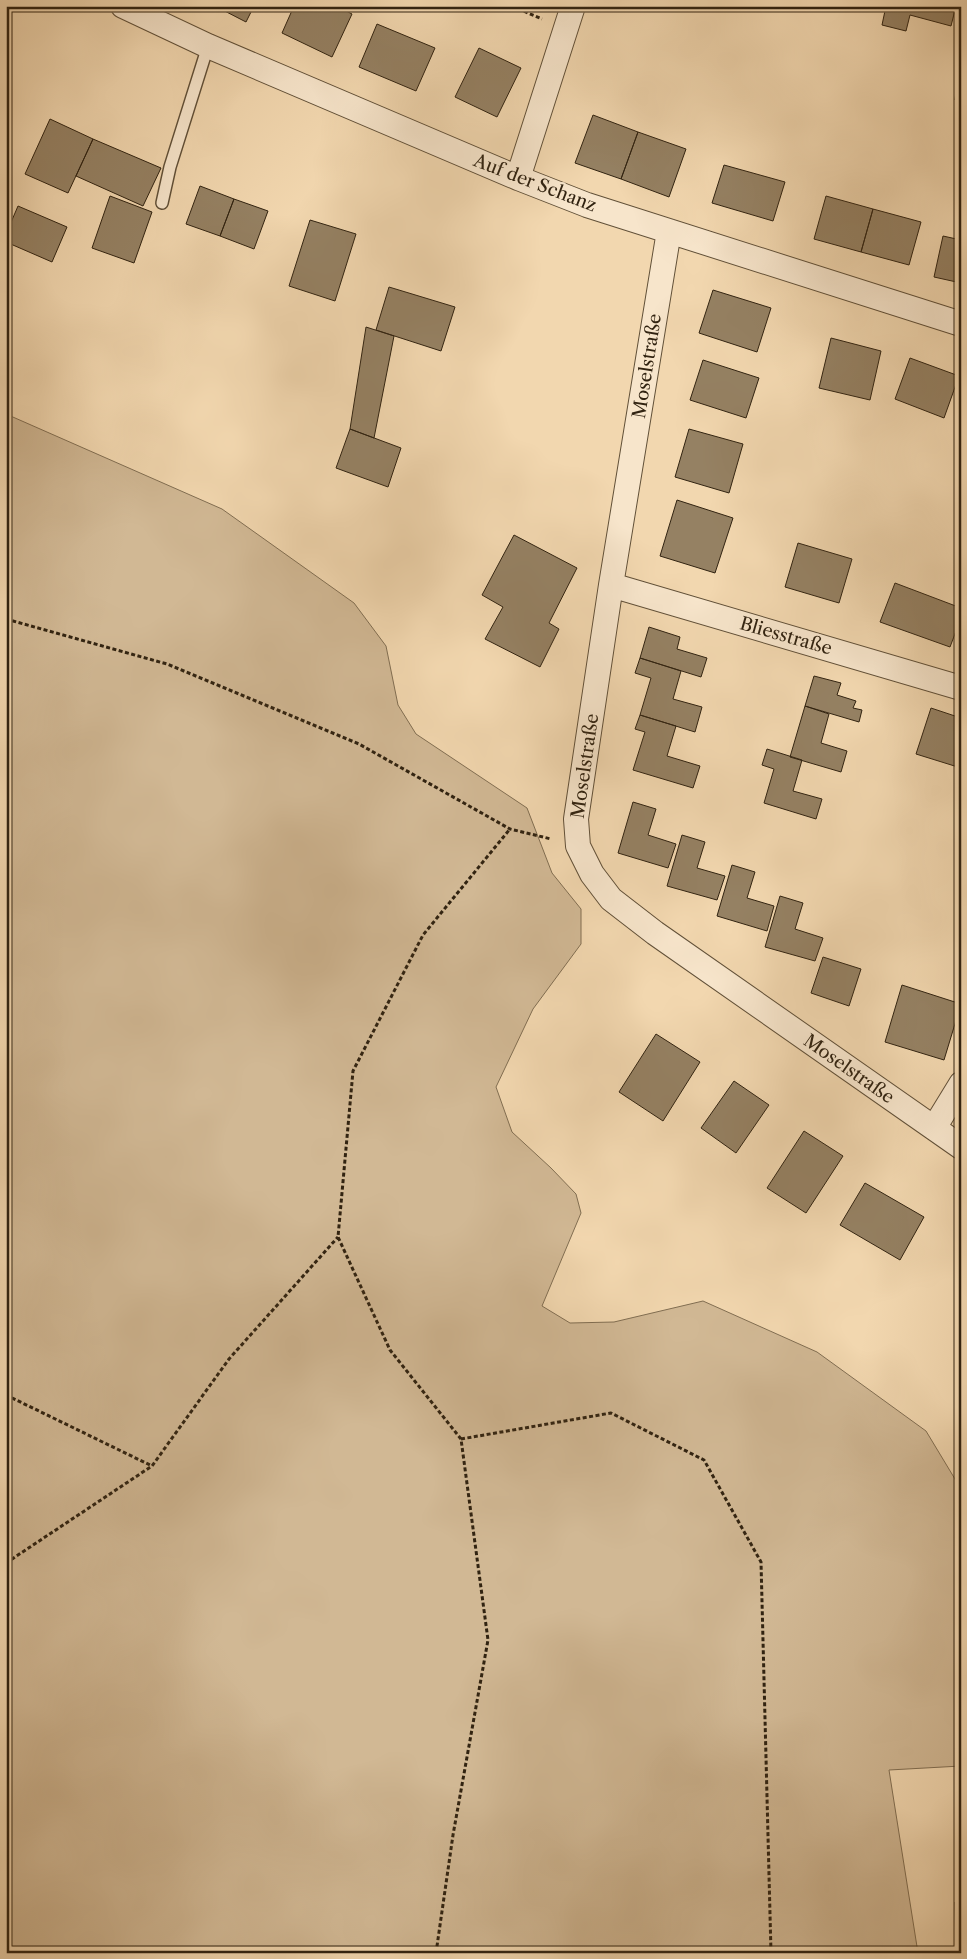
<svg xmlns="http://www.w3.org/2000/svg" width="967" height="1959" font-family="'Libre Caslon Text',serif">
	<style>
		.green { fill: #d1b894; stroke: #816e52 }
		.building { fill: #958163; stroke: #312311 }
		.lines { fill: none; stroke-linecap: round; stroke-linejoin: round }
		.service-casing { stroke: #615038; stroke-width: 14 }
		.minor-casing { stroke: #615038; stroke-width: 26 }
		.path { stroke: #312311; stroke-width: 3; stroke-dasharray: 4 2.5; stroke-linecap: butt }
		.service { stroke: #f7e5cb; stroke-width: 11 }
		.minor { stroke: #f7e5cb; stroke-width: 24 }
		.labels { text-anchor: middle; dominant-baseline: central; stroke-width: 4.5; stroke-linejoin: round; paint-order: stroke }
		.street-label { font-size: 18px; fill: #312311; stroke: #f7e5cb }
	</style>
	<rect width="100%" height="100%" fill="#f2d7af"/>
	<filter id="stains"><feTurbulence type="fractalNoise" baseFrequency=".004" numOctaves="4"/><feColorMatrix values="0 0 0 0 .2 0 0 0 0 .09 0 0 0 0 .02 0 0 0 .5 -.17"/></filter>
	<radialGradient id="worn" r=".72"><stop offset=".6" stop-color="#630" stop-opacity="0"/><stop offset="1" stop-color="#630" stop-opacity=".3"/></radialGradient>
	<path class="green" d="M6,414L222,509L354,603L386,646L398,705L416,734L527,808L552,873L581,909V944L533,1009L496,1087L512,1132L551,1168L576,1194L581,1213L542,1306L570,1323L614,1322L703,1301L817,1352L926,1431L961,1489V1766L889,1770L918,1953H6Z"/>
	<path class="building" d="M215,6H254L246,22Z
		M294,6H337L352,14L332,57L282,33Z
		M886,6H956L951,26L910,15L906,31L882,25Z
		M377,24L435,48L416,91L359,67Z
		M479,48L521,68L497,117L455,97Z
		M958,72H961V101L955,100Z
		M593,115L638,132L621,179L575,163Z
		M50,119L93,139L68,193L25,174Z
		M638,132L686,149L669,197L621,179Z
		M93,139L161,168L143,206L76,176Z
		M724,165L785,182L773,221L712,203Z
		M200,186L234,199L220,236L186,224Z
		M110,196L152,212L134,263L92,248Z
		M826,196L873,209L861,252L814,239Z
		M234,199L268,211L254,249L220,236Z
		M18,206L67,227L52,262L6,242V234Z
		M873,209L921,222L909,265L861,252Z
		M310,220L356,234L335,301L289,286Z
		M943,236L961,240V283L934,277Z
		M389,287L455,307L441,351L376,330Z
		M713,290L771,308L757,352L699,333Z
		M366,327L394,336L374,438L350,429Z
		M831,338L881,351L870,400L819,388Z
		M910,358L959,376L944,418L895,399Z
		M703,360L759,378L746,418L690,400Z
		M350,429L401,448L388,487L336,468Z
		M689,429L743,444L729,493L675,477Z
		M677,500L733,518L715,573L660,556Z
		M514,535L577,568L549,623L559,629L540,667L485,639L503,607L482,595Z
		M798,543L852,559L839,603L785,587Z
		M895,583L961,608V618L950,647L880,622Z
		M649,627L680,637L677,649L707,658L701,677L640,658Z
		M640,658L681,671L673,699L702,707L695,732L640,715L651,678L635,673Z
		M814,676L841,683L837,695L856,701L853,708L862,710L859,722L805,706Z
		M805,706L829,714L821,743L847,751L841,772L790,757Z
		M931,708L961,718V768L916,754Z
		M640,715L676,726L667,756L700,766L693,788L633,770L645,732L635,729Z
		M767,749L802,760L793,791L822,799L816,819L764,803L774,769L762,765Z
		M633,802L656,809L648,835L676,844L668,868L618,853Z
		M682,835L705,842L697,868L725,876L717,900L667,886Z
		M732,865L755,872L747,898L774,906L767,931L717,916Z
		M780,896L803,903L795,929L823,938L815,961L765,947Z
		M823,957L861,969L849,1006L811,993Z
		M902,985L961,1004L944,1060L885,1042Z
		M656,1034L700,1062L663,1121L619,1092Z
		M734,1081L769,1105L736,1153L701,1128Z
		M804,1131L843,1156L806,1213L767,1188Z
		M865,1183L924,1217L900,1260L840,1225Z
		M957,1277H961V1326H960Z
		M955,1902H961V1953H956Z"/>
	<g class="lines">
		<g class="service-casing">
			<path id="service" d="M162,203L170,167L208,46"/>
		</g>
		<g class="minor-casing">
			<path id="minor" d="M123,6L208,46L518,178L587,205L961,324
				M518,178L573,6
				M669,231L611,585L576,819L578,846L592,874L611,899L655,933L961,1147
				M611,585L961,688
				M934,1128L961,1084"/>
		</g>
		<path class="path" d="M512,6L542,19
			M6,619L167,664L359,744L510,829L551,839
			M6,1395L152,1466
			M461,1439L611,1413L704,1460L761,1562L771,1953
			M6,1563L152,1466L229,1359L338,1237
			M436,1953L453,1835L488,1640L461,1439L390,1350L338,1237L353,1071L423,935L510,829"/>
		<use href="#service" class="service"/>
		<use href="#minor" class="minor"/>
	</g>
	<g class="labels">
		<g class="street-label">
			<text transform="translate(535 183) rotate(21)">Auf der Schanz</text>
			<text transform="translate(647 366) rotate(-81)">Moselstraße</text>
			<text transform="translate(786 636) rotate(16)">Bliesstraße</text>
			<text transform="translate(585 766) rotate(-82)">Moselstraße</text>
			<text transform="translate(849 1069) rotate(35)">Moselstraße</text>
		</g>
	</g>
	<rect width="967" height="1959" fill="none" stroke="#f2d7af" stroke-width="25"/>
	<rect x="8" y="8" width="952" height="1944" fill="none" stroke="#312311" stroke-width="2.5"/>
	<rect x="12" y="12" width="942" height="1934" fill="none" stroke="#312311"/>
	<rect width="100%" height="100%" filter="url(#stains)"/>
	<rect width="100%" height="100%" fill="url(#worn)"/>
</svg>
